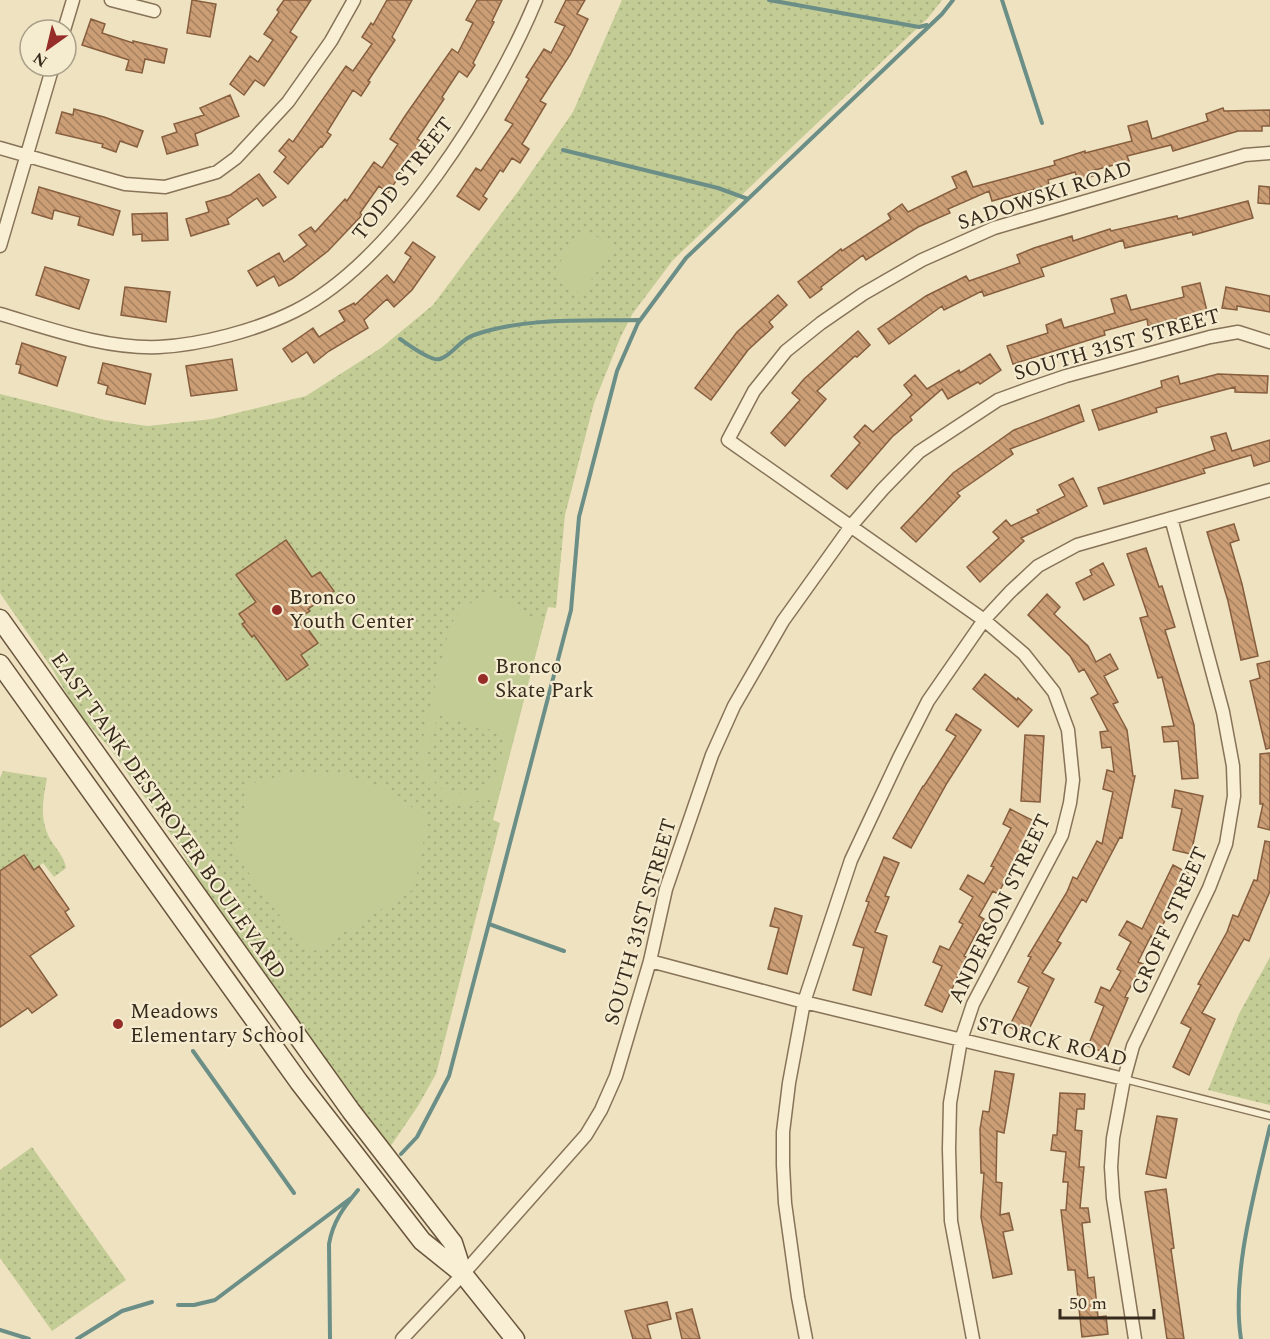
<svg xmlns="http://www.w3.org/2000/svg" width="1270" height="1339" font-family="Spectral,serif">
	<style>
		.park { fill: url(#park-dots) }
		.pitch { fill: #c3cc95; fill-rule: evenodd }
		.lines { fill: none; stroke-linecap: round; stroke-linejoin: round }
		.stream { stroke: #6b8e87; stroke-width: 4 }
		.building { fill: url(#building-back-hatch); stroke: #865e3e; stroke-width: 1.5 }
		.lane-casing { stroke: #877358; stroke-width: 9 }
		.street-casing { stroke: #877358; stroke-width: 15 }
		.secondary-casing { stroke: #69543c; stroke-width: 21 }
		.lane { stroke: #f9efd4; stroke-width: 6 }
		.street { stroke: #f9efd4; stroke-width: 12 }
		.secondary { stroke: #f9efd4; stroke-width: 18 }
		.poi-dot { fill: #962d29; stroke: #f5ecd0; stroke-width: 2 }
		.labels { text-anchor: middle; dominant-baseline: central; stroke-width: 4.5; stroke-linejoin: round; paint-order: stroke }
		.street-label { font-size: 21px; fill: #372b1d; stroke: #f5ecd0 }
		.poi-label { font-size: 21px; fill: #372b1d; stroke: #f5ecd0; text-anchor: start }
	</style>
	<defs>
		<pattern id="park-dots" width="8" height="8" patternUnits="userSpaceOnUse" patternTransform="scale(1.5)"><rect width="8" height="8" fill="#c3cc95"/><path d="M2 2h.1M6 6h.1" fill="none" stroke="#a8af80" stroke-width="1.8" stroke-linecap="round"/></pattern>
		<pattern id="building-back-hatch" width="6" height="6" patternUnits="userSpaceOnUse" patternTransform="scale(1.5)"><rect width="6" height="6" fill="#cc9e76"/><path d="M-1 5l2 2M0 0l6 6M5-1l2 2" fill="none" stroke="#a68160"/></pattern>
	</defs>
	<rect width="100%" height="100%" fill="#eee2c1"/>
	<path class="park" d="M622,0H942L928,18L673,260L633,313L621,336L594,403L565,515L556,608L548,607L493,820L500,823L436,1074L418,1106L390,1147L319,1053L201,888L179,846L109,747L77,712L53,670L0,593V394L105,420L148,426L212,419L306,396L381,348L433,305L519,190L573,112Z
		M3,771L47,778C43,800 39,818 50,839C56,849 64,856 66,868L54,877L43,863L34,870L24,855L0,871V778Z
		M1270,957V1105L1208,1090L1239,1014Z
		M32,1147L126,1280L52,1331L0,1258V1170Z"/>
	<path class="pitch" d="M583,228L613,247L582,294L552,274Z
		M488,595C508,599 525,605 534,624L536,618L544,620L497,802L489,800L490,795C454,817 420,795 419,755L450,625L465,606ZM438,715L506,734C503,745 500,769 494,778C477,805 430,797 427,765C426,748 434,731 438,715Z
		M296,772L345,776L390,790L428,820L414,889L314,951L304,949L235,854L249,784Z"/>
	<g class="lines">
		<path class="stream" d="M769,0L919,27L927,25
			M1002,0L1042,123
			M563,150L718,188L748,199
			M400,339C408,344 431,362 440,359C453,355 460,339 474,335C526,317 584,321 639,320
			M489,924L564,951
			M193,1051L294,1193
			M401,1154L417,1137L449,1076L571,610L579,517L617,371L638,323L686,258L942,14L953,0
			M178,1305H194L215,1300L351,1198
			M0,1330L29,1339
			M77,1339L122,1311L152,1302
			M330,1339L329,1244C333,1221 344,1207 358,1190
			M1241,1339C1231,1274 1255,1191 1270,1126"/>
	</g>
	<path class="building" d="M192,0L216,4L210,37L187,33Z
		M284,0H311L290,32L297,37L273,73L264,86L255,80L244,95L230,84L250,56L258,62L273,40L264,34L279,12L277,10Z
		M387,0H412L392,37L395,40L368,81L370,82L361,96L353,90L327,132L331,135L322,147L321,146L288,184L274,172L286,157L279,151L289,139L293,142L346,66L353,71L372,44L362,37L371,23L373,25Z
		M477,0H502L492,21L494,22L473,63L475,65L467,77L459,71L442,97L444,99L417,139L422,142L388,193L379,186L360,213L362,215L328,251L293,278L279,286L274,276L257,286L248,271L279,253L284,262L307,245L299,235L311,227L315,232L345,199L347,201L374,162L382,168L398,144L390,139L405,116L452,49L458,53L473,23L466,20Z
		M566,0H585L577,14L588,19L570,55L540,101L546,104L522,144L529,149L520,163L512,158L503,172L500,170L483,196L487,199L479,210L457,196L476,168L481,171L513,124L505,120L529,79L526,77L544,49L551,53L565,26L555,22Z
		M91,19L105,24L102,33L133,43V41L167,49L164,63L145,59L142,73L126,70L129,60L82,45Z
		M230,95L239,116L195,134L198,145L167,154L162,137L177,132L174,124L204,115L200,108Z
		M1223,108L1224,111L1270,110V126H1262V131H1238L1173,151L1171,145L1127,156L1129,161L1091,171L1093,176L1078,180L1075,172L1048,180L1049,185L992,201L989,191L948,209L950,213L918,227L866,260L863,255L821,287L822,289L810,298L798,282L841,249L842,251L891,219L888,214L902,204L908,212L957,188L952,177L966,171L973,187L1055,165L1054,161L1085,151V153L1132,141L1128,126L1147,121L1152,139L1208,121L1206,114Z
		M74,109L104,117L143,131L137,147L120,141L116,152L102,147L103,144L56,133L62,112L73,115Z
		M259,174L276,197L263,206L257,198L227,219L229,224L191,236L186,219L209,212L206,202L230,195Z
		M1259,186L1270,187V204L1258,203Z
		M39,187L120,211L113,235L78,225L80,217L54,210L52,219L32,213Z
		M1248,201L1253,218L1193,235L1192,232L1125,248L1123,240L1041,268L1044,276L984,296L982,291L944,310L942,306L889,344L878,329L926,296L966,276L969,281L1020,263L1017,255L1034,248L1072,236L1073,241L1110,229L1111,231L1177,216L1178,219Z
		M167,213L168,240L142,241V234L133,235L132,214Z
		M413,242L435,257L412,290L394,307L387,299L364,320L368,328L329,351L314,363L307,352L292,362L283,349L313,328L319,337L345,321L339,311L354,303L355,305L387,275L394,283L411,257L405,253Z
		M45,267L89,280L79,309L36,295Z
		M1200,283L1207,311L1148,326L1147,319L1104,331L1105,335L1013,364L1007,346L1048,333L1046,325L1061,319L1064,328L1115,313L1111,299L1126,295L1131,310L1184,297L1182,287Z
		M125,287L170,292L166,322L121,315Z
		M1226,287L1270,296V312L1237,306V310L1222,308Z
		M778,295L787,305L769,322L773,327L748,350L711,400L695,388L737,332Z
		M858,331L870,345L857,357L855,356L817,391L826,399L785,446L771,433L800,400L792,393L804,379Z
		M22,343L66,357L57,386L19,373L21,365L16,364Z
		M990,354L1001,370L980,384L978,382L948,399L942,389L910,417L912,420L892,437L847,489L831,476L860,443L854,437L865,425L873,432L912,395L904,385L915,375L927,389L959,370L960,373Z
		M232,359L237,390L191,396L186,366Z
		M103,363L151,374L145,404L106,394L108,386L98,383Z
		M1218,374L1268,376L1267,393L1235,392V387L1156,408L1157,412L1099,430L1092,410L1162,387L1161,381L1178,376L1180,384Z
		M1079,405L1084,421L1010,449L1013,454L957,493L960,496L916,542L901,528L953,473L1014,430Z
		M1226,433L1232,451L1270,440V461L1254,466L1251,455L1203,469L1205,473L1104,504L1098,488L1215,450L1211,437Z
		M1073,478L1087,506L1021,538L1024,541L980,582L967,567L999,538L993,532L1006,520L1011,526L1039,513L1037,510L1065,496L1059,485Z
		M1234,524L1239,540L1230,543L1242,584L1258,656L1241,660L1228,601L1207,532Z
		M286,540L312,577L320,572L334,591L308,609L310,611L300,618L318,643L301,655L308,665L287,680L254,635L252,637L242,624L245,622L239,614L256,602L236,575Z
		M1146,548L1159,587L1162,586L1175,627L1165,630L1194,725L1198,778L1182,779L1178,741L1164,742L1162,727L1174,726L1162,677L1158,678L1140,618L1148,616L1127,554Z
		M1103,563L1114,585L1084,600L1076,583L1092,575L1090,570Z
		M1047,594L1060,607L1054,614L1088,646L1096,662L1110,654L1118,669L1104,676L1118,702L1113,704L1127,730L1133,776H1135L1122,838L1120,837L1086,902L1082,899L1057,941L1061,943L1042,973L1054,979L1026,1035L1009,1027L1029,987L1018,982L1031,957L1028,956L1067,892L1073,877L1077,879L1097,841L1102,844L1113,792L1103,789L1107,770L1114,772L1111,747L1102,748L1100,732L1108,731L1091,698L1098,694L1084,669L1079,672L1070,656L1028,615Z
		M1270,661V748L1266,749L1250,681L1260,678L1257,664Z
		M985,674L1017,700L1018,698L1032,710L1018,727L973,689Z
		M956,714L981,730L947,783L911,848L893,838L923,786H924L956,736L946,730Z
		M1025,735L1044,736L1040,802L1021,801Z
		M1270,753V830L1258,827L1263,804H1260V754Z
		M1175,790L1203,796L1191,854L1173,850L1182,809L1172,807Z
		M1010,809L1036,822L998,894L993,891L979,916L984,919L964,956L966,957L942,1012L925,1005L942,966L933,962L940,946L949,950L963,924L959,922L973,897L960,889L968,875L984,884L994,867L991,866L1011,828L1003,824Z
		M1265,841L1270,842V891L1249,941L1244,939L1202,1013L1215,1019L1189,1075L1173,1067L1191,1028L1181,1023L1201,985L1198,984L1227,932L1233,915L1238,917L1254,880L1257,881Z
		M24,855L34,870L39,866L69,909L65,912L74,926L30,956L57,995L32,1013L28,1008L0,1027V871Z
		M884,857L899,863L885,896L889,897L875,932L887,936L871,995L853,990L864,948L853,945L869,902L866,901Z
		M1173,865L1188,873L1156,939L1151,936L1138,962L1143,964L1125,997L1128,998L1105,1053L1088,1046L1104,1006L1095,1002L1101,987L1110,991L1121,971L1117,969L1131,942L1119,935L1127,921L1142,929Z
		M775,908L802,916L787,974L768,969L779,928L770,926Z
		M995,1071L1014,1074L1004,1133L997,1131L996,1182L1002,1183L1000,1215L1009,1213L1013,1230L1003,1232L1012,1274L993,1278L981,1217L984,1173H981L980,1129L983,1111L989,1112Z
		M1060,1093L1085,1094L1084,1109H1077L1075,1130L1082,1131L1079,1167H1084L1080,1208H1088L1090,1222L1082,1223L1088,1278L1094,1277L1098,1317L1106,1316L1108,1334L1082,1337L1075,1270H1068L1061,1210H1066L1068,1182H1063L1066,1152L1051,1150L1053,1135H1057Z
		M1157,1116L1177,1119L1166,1178L1146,1174Z
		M1166,1189L1174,1248L1171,1249L1184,1339H1167L1145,1192Z
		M667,1302L671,1319L647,1325L651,1339H633L625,1311Z
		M692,1309L700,1339H682L676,1313Z"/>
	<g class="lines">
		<g class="lane-casing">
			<path id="lane" d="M1124,1079L1270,1116"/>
		</g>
		<g class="street-casing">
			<path id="street" d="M111,0L154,11
				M64,30L73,0
				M0,148L125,184L165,187L217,172L236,158L288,102L331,41L354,0
				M0,246L53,66
				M0,314C51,329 105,349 159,347C201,345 257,330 295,311C393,262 495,100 536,0
				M650,961L804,1002L1124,1079
				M402,1339L463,1274L586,1135L601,1110L616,1076L650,961L666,889L712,755L734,706L783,621L851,526L883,489L919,452L998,400L1028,389L1066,376L1210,337L1238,332L1270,342
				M806,1339L798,1297L785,1203L783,1165V1132L789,1083L804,1002L851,860L899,758L928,701L984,620L1010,592L1038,566L1077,545L1270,490
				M973,1339L951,1221L949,1149L950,1103L961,1040L973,1004L1062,835L1070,803L1073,780L1068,730L1054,692L1024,654L984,620L728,440L754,391L786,351L821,323L863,294L922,260L994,228L1245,155L1270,153
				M1135,1339L1113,1198L1111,1167L1113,1138L1124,1079L1133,1046L1209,888L1226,844L1234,796L1233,766L1223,712L1171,518"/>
		</g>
		<g class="secondary-casing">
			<path id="secondary" d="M0,619L351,1111L453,1243L463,1274
				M0,664L299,1082L422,1241L463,1274L515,1339"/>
		</g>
		<use href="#lane" class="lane"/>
		<use href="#street" class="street"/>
		<use href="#secondary" class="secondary"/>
	</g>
	<g class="poi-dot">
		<circle cx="277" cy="610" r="6"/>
		<circle cx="483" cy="679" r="6"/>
		<circle cx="118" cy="1024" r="6"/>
	</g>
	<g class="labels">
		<g class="street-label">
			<text transform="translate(403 179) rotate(-52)">TODD STREET</text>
			<text transform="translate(1045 196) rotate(-18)">SADOWSKI ROAD</text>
			<text transform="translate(1117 345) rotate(-16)">SOUTH 31ST STREET</text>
			<text transform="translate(168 816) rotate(55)">EAST TANK DESTROYER BOULEVARD</text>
			<text transform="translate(1000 909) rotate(-64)">ANDERSON STREET</text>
			<text transform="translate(1170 921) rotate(-66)">GROFF STREET</text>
			<text transform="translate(641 922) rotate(-74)">SOUTH 31ST STREET</text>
			<text transform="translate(1052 1042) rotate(14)">STORCK ROAD</text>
		</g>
		<g class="poi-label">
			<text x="289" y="598">Bronco<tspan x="289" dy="24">Youth Center</tspan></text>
			<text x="495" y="667">Bronco<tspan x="495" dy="24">Skate Park</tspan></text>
			<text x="130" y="1012">Meadows<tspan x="130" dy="24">Elementary School</tspan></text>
		</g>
	</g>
	<g transform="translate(48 48) rotate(214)"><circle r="28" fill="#f5ecd0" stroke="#a99f88" stroke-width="1.5"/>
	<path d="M0-4.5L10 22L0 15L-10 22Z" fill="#962d29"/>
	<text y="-9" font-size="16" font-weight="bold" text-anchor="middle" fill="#372b1d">N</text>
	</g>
	<path d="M1060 1309v9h94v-9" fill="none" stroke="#372b1d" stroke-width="3"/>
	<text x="1069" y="1309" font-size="18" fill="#372b1d" stroke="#f5ecd0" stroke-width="4.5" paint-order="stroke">50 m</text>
</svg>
